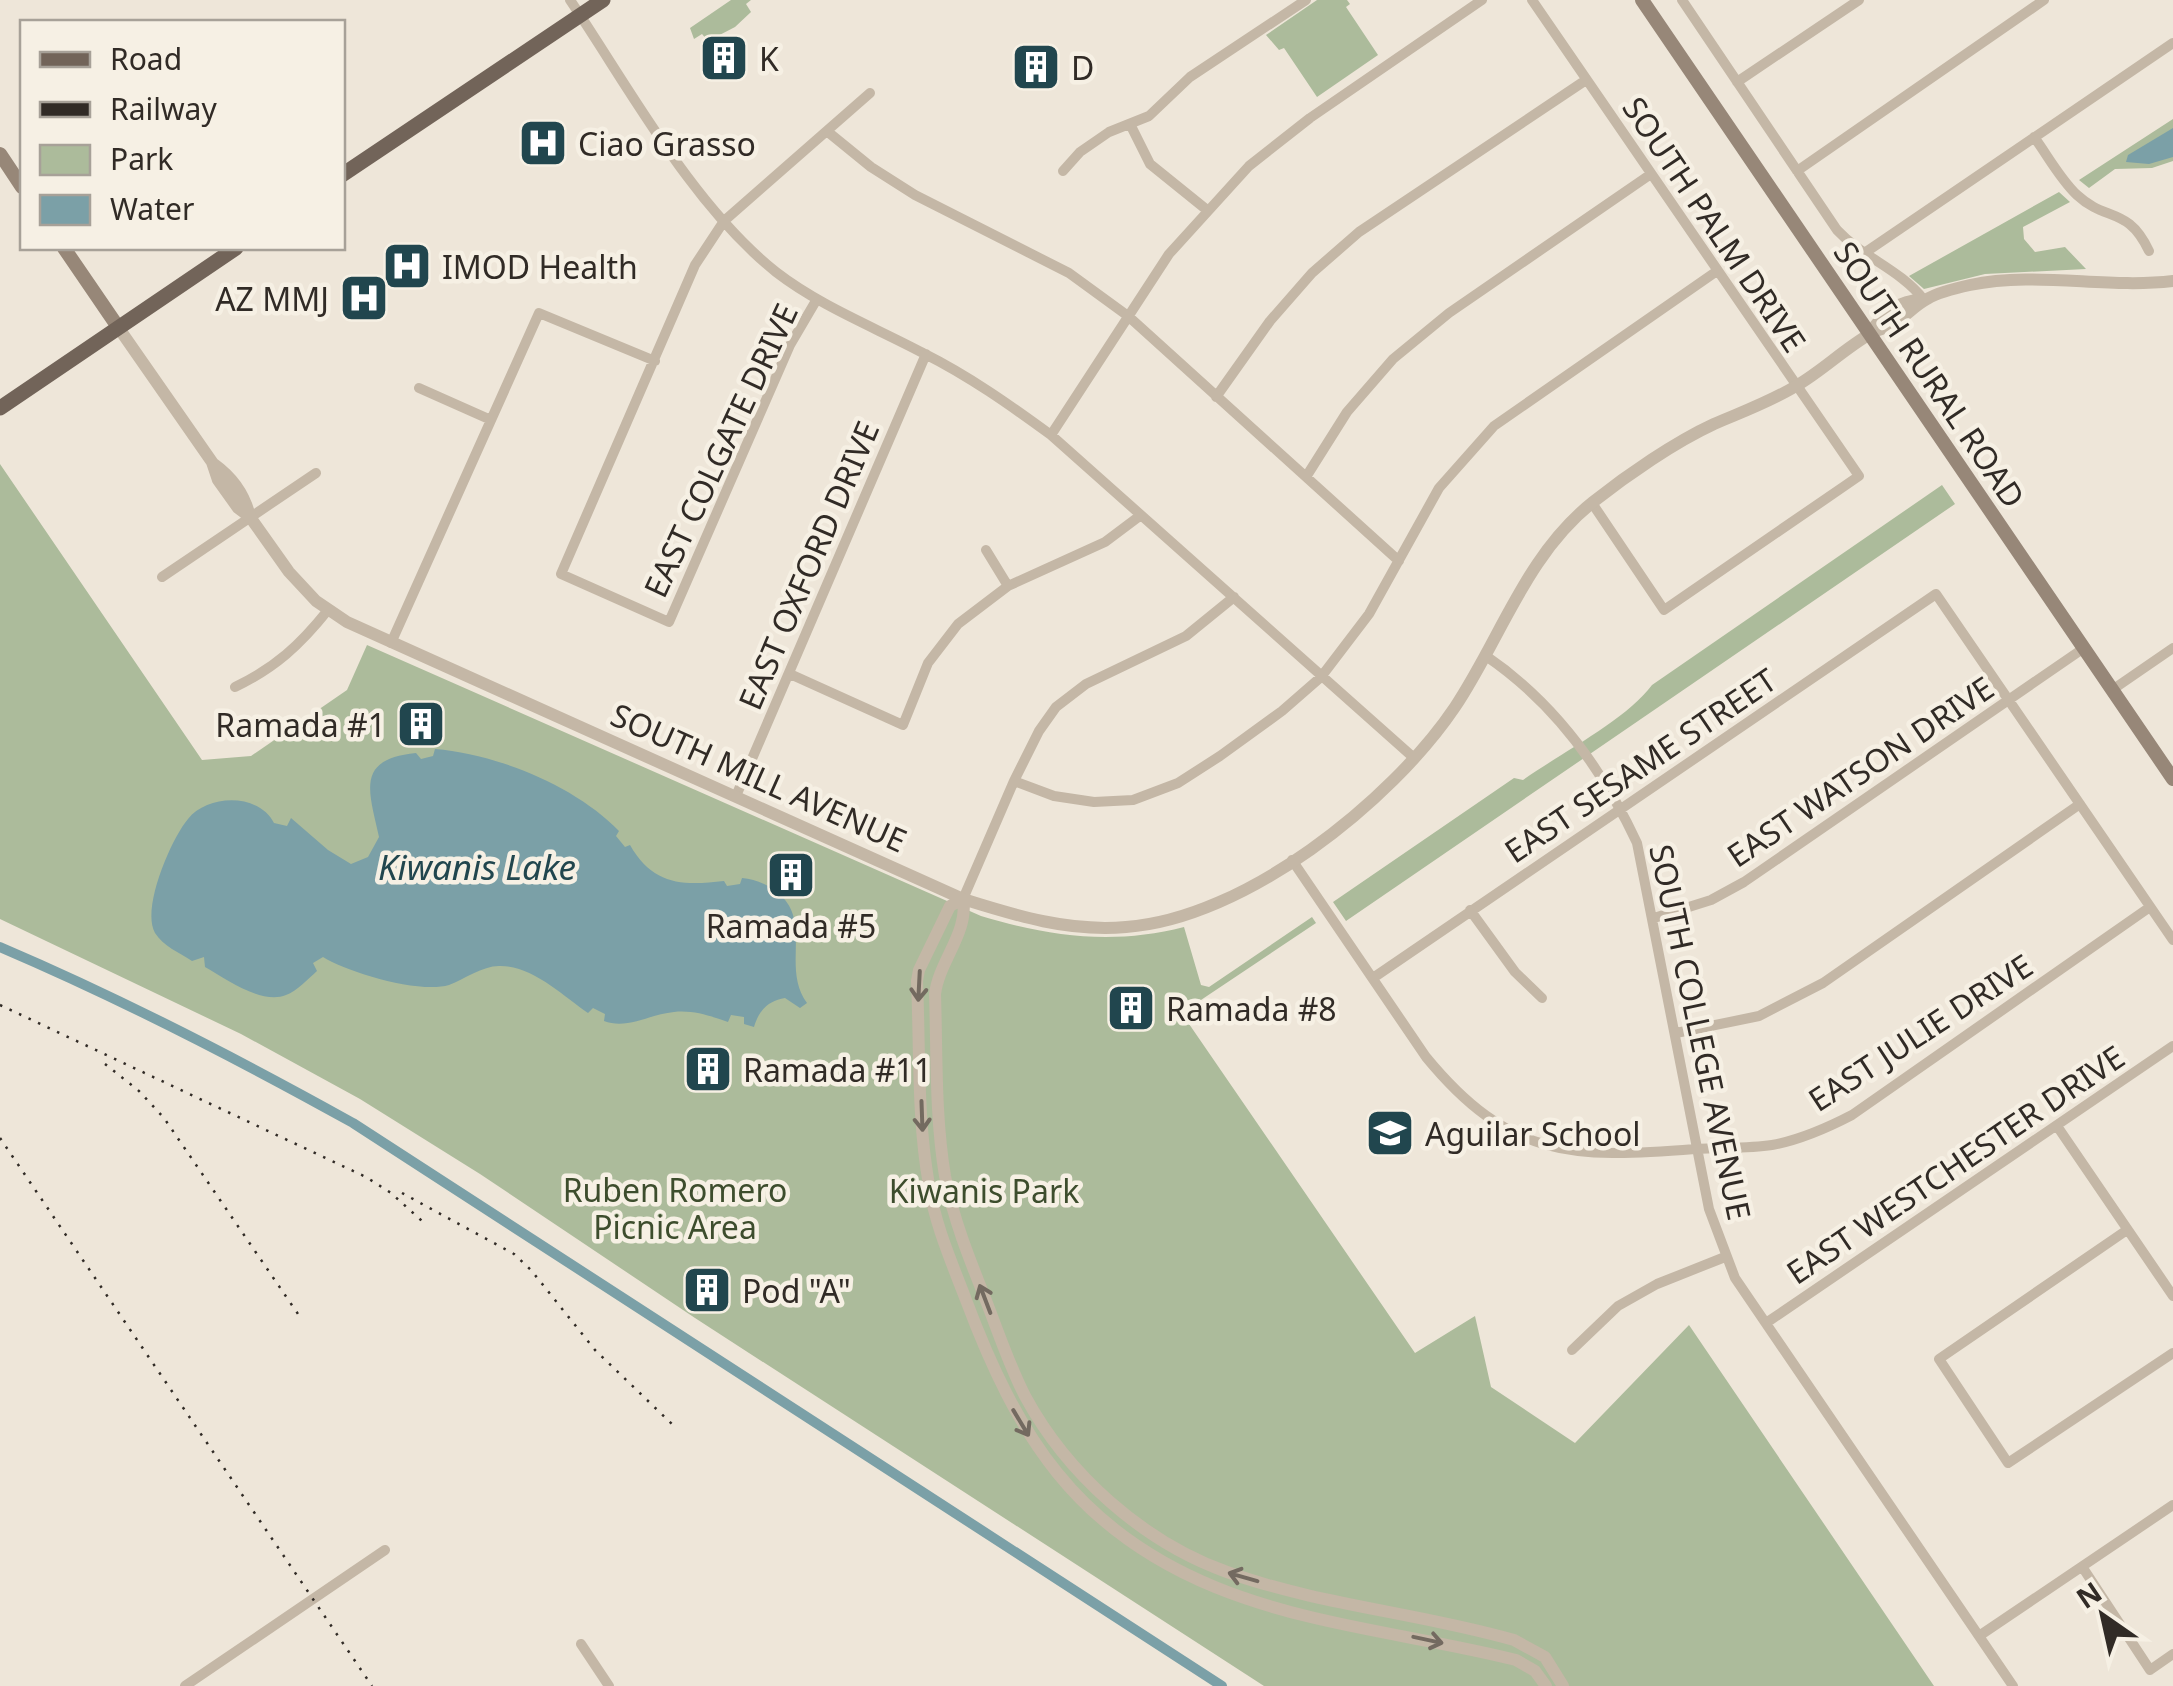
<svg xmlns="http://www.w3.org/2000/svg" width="2173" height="1686" font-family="'Noto Sans',sans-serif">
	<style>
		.green { fill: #acbb9b }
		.water { fill: #7ba0a7 }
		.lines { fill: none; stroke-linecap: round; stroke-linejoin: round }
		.canal { stroke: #7ba0a7; stroke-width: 10 }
		.minor { stroke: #c4b7a6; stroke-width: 10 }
		.tertiary { stroke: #c4b7a6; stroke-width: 12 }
		.secondary { stroke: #978778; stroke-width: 14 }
		.primary { stroke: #726459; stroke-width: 15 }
		.rail { stroke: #312b26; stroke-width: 2.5; stroke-dasharray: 2.5 8; stroke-linecap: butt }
		.oneway { stroke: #736a60 }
		.labels { text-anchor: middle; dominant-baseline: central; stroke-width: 9; stroke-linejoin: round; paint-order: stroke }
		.poi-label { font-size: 32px; fill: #312b26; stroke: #f6f0e4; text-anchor: start }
		.street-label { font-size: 32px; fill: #312b26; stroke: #f6f0e4 }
		.park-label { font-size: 32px; fill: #3d4d2d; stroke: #f6f0e4 }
		.water-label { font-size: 35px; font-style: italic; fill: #21464e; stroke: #f6f0e4 }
	</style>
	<rect width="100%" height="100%" fill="#eee6d9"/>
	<path class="green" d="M731,0H751L746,4L751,12L735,27L708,41L702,34L694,39L690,28Z
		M1317,0H1347L1350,4L1346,7L1378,55L1317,97L1284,48L1279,50L1266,35Z
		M2173,119V161L2152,168L2115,169L2089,188L2079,180Z
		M2059,192L2070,202L2023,227L2024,239L2035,252L2065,247L2086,269L1985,274L1924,289L1909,276Z
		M0,464L202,760L251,756L347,690L367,645L981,916C1050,937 1114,945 1184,927L1201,985L1209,987L1312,917L1316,923L1186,1010L1187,1021L1415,1353L1475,1316L1491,1387L1575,1443L1689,1325L1934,1686H1264L695,1318L480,1174L360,1099L241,1034L0,919Z
		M1942,485L1955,504L1346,921L1333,902L1514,778L1523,780C1561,753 1626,720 1652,685Z"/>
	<path class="water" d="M2173,128V157L2149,164L2126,162L2128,155Z
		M435,749C497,754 576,786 619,831L616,836L625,847L630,845C653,885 682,886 724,881L727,886L740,884L742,878C755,879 767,884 778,893C813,921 781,968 807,1003L800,1008L785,998C768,1001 759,1010 754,1027L744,1024V1017L731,1015L728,1022C710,1016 694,1010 674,1012C650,1014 627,1030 604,1021L605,1014L593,1008L588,1013C563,996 532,965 499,966C482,966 465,979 449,985C419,994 347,972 323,957L313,963L317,971C308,979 297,991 286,995C262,1005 226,979 205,967L204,957L192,961C180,953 163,946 155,933C141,909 171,839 188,819C208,794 259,793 274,823L287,826L291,818L328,850L351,864L368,857L379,837C369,791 355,759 416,753L421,759L433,756Z"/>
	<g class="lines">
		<path class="canal" d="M0,947C122,999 238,1059 353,1123L1222,1686"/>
		<path class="minor" d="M570,0C630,89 692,205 776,272C820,306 874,327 923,353C969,376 1010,405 1051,435L1414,758
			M1532,0L1859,476L1664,610L1592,503
			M1682,0L1837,230C1863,258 1900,269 1924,300
			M1737,82L1859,0
			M1130,124L1150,164L1207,210
			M828,132L871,167L915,195L1069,273L1128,316L1399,561
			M2034,137C2048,156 2060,179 2077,195C2106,222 2128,206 2149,251
			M1063,171L1080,152L1109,132L1149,116L1190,77L1306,0
			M1797,171L2044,0
			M1866,252L2173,43
			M817,299L790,345L669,622L561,574L695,265L724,221L870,93
			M419,388L491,420
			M1216,397L1270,321L1312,273L1359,232L1586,80
			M1051,435L1169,254L1249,166L1310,118L1482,0
			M1306,477L1347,412L1393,359L1449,313L1651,174
			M986,550L1008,586
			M162,577L316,473
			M391,643L539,313L655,361
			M1486,656C1555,703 1602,768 1637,843L1709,1209L1735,1278L2013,1686
			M790,674L903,725L928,663L958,624L1008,586L1105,542L1141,515
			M235,687C275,668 300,645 328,610
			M2112,690L2173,648
			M1014,781L1054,796L1094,802L1133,800L1178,783L1220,756L1282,711L1321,677L1369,614L1439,488L1494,426L1717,271
			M736,796L926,354
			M1292,860L1426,1057C1509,1158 1572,1159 1695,1149C1720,1147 1747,1149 1772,1145C1800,1140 1827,1128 1852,1115L2150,907
			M963,899L1014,781L1039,731L1056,707L1086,684L1186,636L1234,597
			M1470,910L1515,972L1542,998
			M1654,918L1711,900L1744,882L2084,648
			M1373,978L1936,594L2173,940
			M1676,1033L1759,1016L1823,983L2080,804
			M2057,1126L2173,1296
			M2127,1230L1939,1359L2008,1463L2173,1353
			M1766,1323L2173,1046
			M1572,1350L1618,1306L1657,1284L1725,1257
			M2083,1568L2150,1670L2173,1654
			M1979,1636L2173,1505
			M581,1644L609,1686
			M185,1686L385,1550"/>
		<path class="tertiary" d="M118,327L212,462L218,480L238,508L250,517L289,572L316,601L347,622L963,899C1017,916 1069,932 1126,927C1244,919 1391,802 1455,707C1501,638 1526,555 1593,502C1627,475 1675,442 1714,424C1742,412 1770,402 1796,386C1822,371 1844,349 1870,334C1876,330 1884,329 1891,325C1904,318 1914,306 1927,299C1939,292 1956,288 1970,285C2036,271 2106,289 2173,281
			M1870,333C1883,313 1899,299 1924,300
			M214,464C232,477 245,495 250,517
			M963,899L950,906L919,970L917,981C920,1049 917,1118 929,1185C935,1225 952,1263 966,1300C1017,1436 1076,1530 1215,1587C1310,1626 1417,1635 1516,1660L1535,1671L1546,1686
			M963,899C969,932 939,961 935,994C937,1054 935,1116 945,1176C953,1218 969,1258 985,1298C998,1331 1009,1365 1025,1396C1067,1474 1143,1542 1227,1572C1319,1605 1420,1613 1514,1640L1545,1657L1563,1686"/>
		<path class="secondary" d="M1642,0L2173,779
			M0,154L22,187
			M64,248L118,327"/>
		<path class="primary" d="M342,175L603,0
			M0,408L236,248"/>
		<path class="rail" d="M0,1005L366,1177L391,1193L422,1221
			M105,1064L139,1091L164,1118L298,1314
			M0,1138L372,1686
			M402,1193L514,1254L531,1270L595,1350L672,1424"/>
	</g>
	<defs><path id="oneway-shaft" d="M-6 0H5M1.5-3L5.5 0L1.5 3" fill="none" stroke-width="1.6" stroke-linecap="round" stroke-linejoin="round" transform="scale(2.5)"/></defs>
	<g class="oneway">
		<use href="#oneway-shaft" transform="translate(919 986) rotate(93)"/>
		<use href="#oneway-shaft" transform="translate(922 1116) rotate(88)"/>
		<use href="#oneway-shaft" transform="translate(985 1299) rotate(-111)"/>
		<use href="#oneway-shaft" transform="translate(1021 1423) rotate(59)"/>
		<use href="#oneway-shaft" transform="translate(1243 1577) rotate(-164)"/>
		<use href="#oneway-shaft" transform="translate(1428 1640) rotate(12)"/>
	</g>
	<defs>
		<g id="building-square" transform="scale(2.5)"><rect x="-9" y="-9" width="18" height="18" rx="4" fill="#21464e" stroke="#f6f0e4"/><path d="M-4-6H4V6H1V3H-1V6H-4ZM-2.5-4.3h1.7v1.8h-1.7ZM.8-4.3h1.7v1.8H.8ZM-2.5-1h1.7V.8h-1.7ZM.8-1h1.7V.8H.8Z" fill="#fff"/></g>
		<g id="hospital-square" transform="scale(2.5)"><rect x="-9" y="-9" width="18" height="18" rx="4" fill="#21464e" stroke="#f6f0e4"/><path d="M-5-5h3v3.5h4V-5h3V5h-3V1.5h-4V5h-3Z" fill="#fff"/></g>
		<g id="school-square" transform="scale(2.5)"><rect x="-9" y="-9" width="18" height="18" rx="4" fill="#21464e" stroke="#f6f0e4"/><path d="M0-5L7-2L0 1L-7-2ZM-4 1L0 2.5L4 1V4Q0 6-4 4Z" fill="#fff"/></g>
	</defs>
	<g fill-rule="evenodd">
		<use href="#building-square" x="724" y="58"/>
		<use href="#building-square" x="1036" y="67"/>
		<use href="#hospital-square" x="543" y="143"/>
		<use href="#hospital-square" x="407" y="266"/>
		<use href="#hospital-square" x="364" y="298"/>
		<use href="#building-square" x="421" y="724"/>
		<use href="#building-square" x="791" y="875"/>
		<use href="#building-square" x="1131" y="1008"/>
		<use href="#building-square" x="708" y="1069"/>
		<use href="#school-square" x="1390" y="1133"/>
		<use href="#building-square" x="707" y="1290"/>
	</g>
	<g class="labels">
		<g class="poi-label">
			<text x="759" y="58">K</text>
			<text x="1071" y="67">D</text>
			<text x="578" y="143">Ciao Grasso</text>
			<text x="442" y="266">IMOD Health</text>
			<text x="329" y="298" text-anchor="end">AZ MMJ</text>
			<text x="386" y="724" text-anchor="end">Ramada #1</text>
			<text x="791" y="925" text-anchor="middle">Ramada #5</text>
			<text x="1166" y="1008">Ramada #8</text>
			<text x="743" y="1069">Ramada #11</text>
			<text x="1425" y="1133">Aguilar School</text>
			<text x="742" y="1290">Pod "A"</text>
		</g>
		<g class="street-label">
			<text transform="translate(1715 224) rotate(56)">SOUTH PALM DRIVE</text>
			<text transform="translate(1930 374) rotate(56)">SOUTH RURAL ROAD</text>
			<text transform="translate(720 450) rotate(-65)">EAST COLGATE DRIVE</text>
			<text transform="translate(808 565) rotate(-67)">EAST OXFORD DRIVE</text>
			<text transform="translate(1640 765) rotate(-34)">EAST SESAME STREET</text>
			<text transform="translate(1860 771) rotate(-34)">EAST WATSON DRIVE</text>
			<text transform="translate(759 777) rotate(24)">SOUTH MILL AVENUE</text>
			<text transform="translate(1701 1032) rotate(78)">SOUTH COLLEGE AVENUE</text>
			<text transform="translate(1920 1032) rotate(-33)">EAST JULIE DRIVE</text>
			<text transform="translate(1955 1164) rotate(-34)">EAST WESTCHESTER DRIVE</text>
		</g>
		<g class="park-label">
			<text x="675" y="1189">Ruben Romero<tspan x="675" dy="37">Picnic Area</tspan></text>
			<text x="984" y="1190">Kiwanis Park</text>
		</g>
		<g class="water-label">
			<text x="477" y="866">Kiwanis Lake</text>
		</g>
	</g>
	<rect x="20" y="20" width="325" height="230" fill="#f6f0e4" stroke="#a7a198" stroke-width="2.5"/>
	<rect x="40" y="52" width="50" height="15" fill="#726459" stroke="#a7a198" stroke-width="2.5"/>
	<text x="110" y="70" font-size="30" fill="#312b26">Road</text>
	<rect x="40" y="102" width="50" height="15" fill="#312b26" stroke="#a7a198" stroke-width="2.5"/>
	<text x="110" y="120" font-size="30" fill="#312b26">Railway</text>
	<rect x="40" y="145" width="50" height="30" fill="#acbb9b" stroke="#a7a198" stroke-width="2.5"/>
	<text x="110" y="170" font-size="30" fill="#312b26">Park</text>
	<rect x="40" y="195" width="50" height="30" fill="#7ba0a7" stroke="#a7a198" stroke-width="2.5"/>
	<text x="110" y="220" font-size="30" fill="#312b26">Water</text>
	<g transform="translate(2103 1616) rotate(326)" stroke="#f6f0e4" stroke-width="8" paint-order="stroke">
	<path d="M0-8L18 38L0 25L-18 38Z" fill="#312b26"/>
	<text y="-15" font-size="28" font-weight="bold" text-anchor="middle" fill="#312b26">N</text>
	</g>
</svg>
